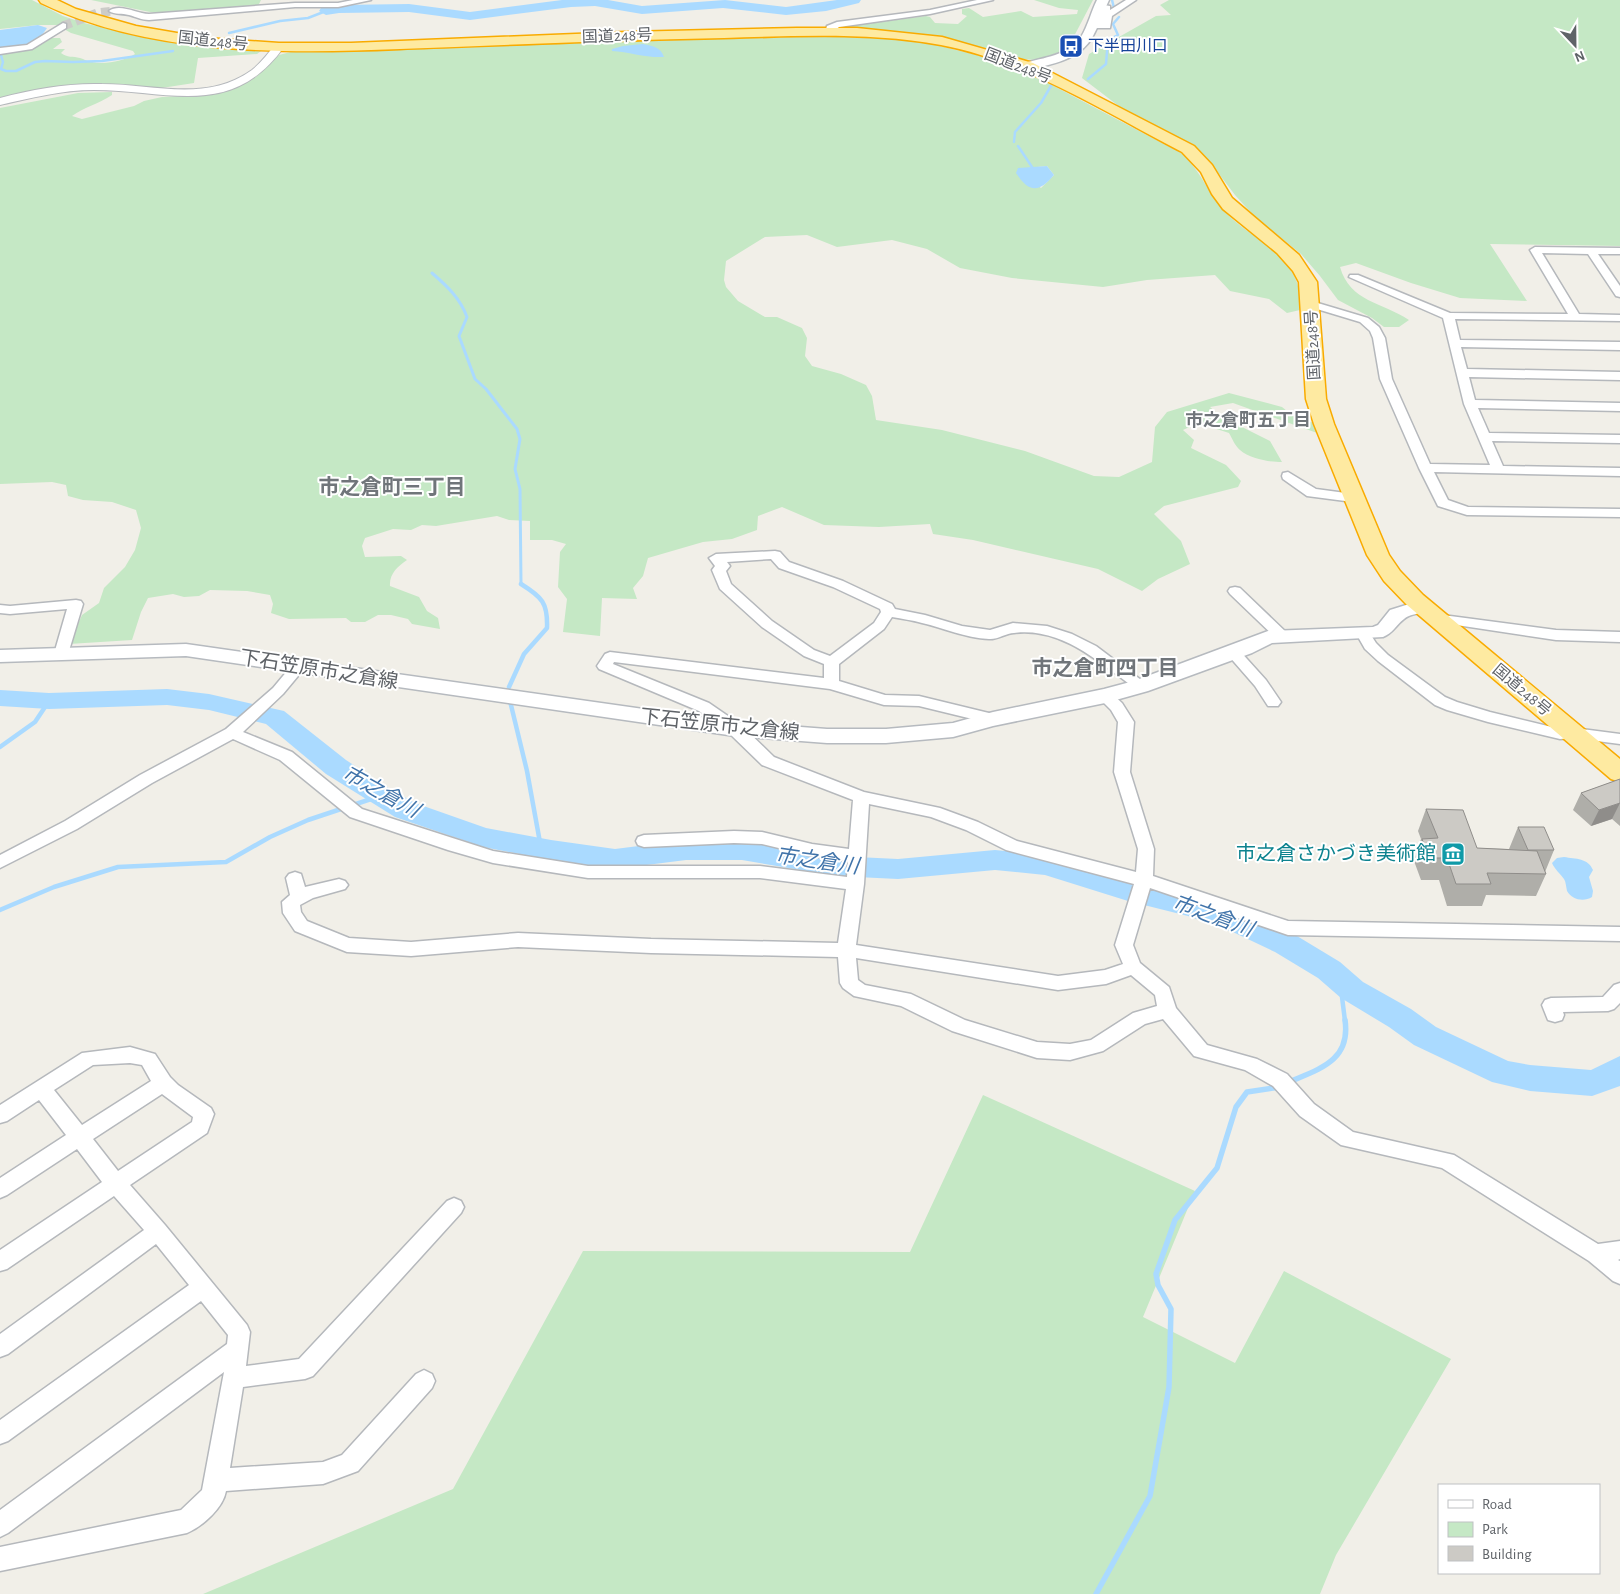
<svg xmlns="http://www.w3.org/2000/svg" width="1620" height="1594" font-family="'Alegreya Sans','Noto Sans JP',sans-serif">
	<style>
		.green { fill: #c5e8c5; fill-rule: evenodd }
		.water { fill: #aadaff }
		.lines { fill: none; stroke-linecap: round; stroke-linejoin: round }
		.stream-far3 { stroke: #aadaff; stroke-width: 2.5 }
		.stream-far2 { stroke: #aadaff; stroke-width: 3 }
		.stream-far1 { stroke: #aadaff; stroke-width: 4.5 }
		.stream { stroke: #aadaff; stroke-width: 5.5 }
		.river { fill: #aadaff; fill-rule: evenodd }
		.minor-tunnel { stroke: #ccccc8; stroke-width: 9; stroke-dasharray: 9 4.5; stroke-linecap: butt }
		.minor-casing { stroke: #b5b8bc; stroke-width: 3 }
		.tertiary-casing { stroke: #b5b8bc; stroke-width: 2 }
		.secondary-casing { stroke: #b6babf; stroke-width: 3 }
		.trunk-casing { stroke: #f9ab00; stroke-width: 3 }
		.minor { fill: #fff; fill-rule: evenodd }
		.tertiary { fill: #fff; fill-rule: evenodd }
		.secondary { fill: #fff; fill-rule: evenodd }
		.trunk { fill: #feeaa1; fill-rule: evenodd }
		.wall { fill: #afaea9 }
		.shaded-wall { fill: #8f8d8a }
		.building { fill: #cccac5; stroke: #8f8d8a }
		.labels { text-anchor: middle; dominant-baseline: central; stroke-width: 4; stroke-linejoin: round; paint-order: stroke }
		.far-street-label { font-size: 16px; fill: #5f6368; stroke: #fff }
		.far-transit-label { font-size: 16px; fill: #164399; stroke: #fff; text-anchor: start }
		.far-neighbourhood-label { font-size: 18px; font-weight: bold; fill: #70757a; stroke: #fff }
		.street-label { font-size: 20px; fill: #5f6368; stroke: #fff }
		.culture-label { font-size: 20px; fill: #0d838f; stroke: #fff; text-anchor: end }
		.neighbourhood-label { font-size: 21px; font-weight: bold; fill: #70757a; stroke: #fff }
		.water-label { font-size: 21px; font-style: italic; fill: #4174aa; stroke: #fff }
	</style>
	<rect width="100%" height="100%" fill="#f1efe8"/>
	<path class="green" d="M0,0H32L63,16L84,23L145,38L264,49L257,54L198,58L194,83L155,89L107,85L0,99V53L28,50L49,38H60L62,42L53,49H65L61,53C67,58 73,56 80,58C84,59 88,62 92,62C105,65 124,61 135,54L133,51L71,33L64,29L65,27L61,25H38L0,29Z
		M91,0H261L258,6L155,13Z
		M1034,0H1093L1071,42L1062,51L1038,60L1018,59L982,49L836,28L926,16L930,17L935,23L958,24L967,16L962,14V9L969,8L983,17L1021,11L1033,17L1077,14L1078,10L1059,8Z
		M1169,0H1620V246L1490,244L1527,301L1460,298L1411,283L1356,263L1340,267C1350,302 1382,302 1409,320L1399,327H1384L1372,318L1338,300L1320,276L1301,254L1254,216L1235,195L1206,157L1192,144L1120,107L1082,78L1089,54L1156,16L1171,15L1160,5Z
		M825,35L862,36L928,43L993,59L1033,75L1181,153C1201,170 1209,196 1227,214C1249,236 1283,249 1296,280C1300,288 1299,301 1300,310L1287,313L1269,299L1230,291L1215,275L1147,280L1103,287L1012,278L960,268L927,249L892,240L837,247L807,235L765,237L726,261L724,280L726,287L738,301L765,317H777L802,328L807,338L805,356L812,366L841,374L866,385L872,396L876,420L942,430L1025,451L1094,476L1119,477L1152,462L1155,427L1167,412L1229,393L1282,407L1297,419L1316,423L1320,434L1233,403L1210,407L1220,416L1270,441L1282,462C1269,462 1250,459 1240,450C1235,446 1232,438 1229,433L1198,423L1183,430L1194,440L1191,448L1226,465L1241,481L1238,487L1164,506L1154,514L1181,541L1190,564L1158,579L1142,591L1098,569L973,540L933,534L930,524L879,527L824,525L782,507L758,516L757,530L732,539L703,542L648,558L643,576L633,588L637,599L602,598L600,636L563,632L567,599L558,587L560,552L566,544L552,540H530V521L509,520L497,516L436,526L422,525L411,530L393,529L365,538L362,546L365,557L401,556L407,560C398,566 389,574 390,586L419,597L427,611L438,618L440,629L412,624L408,619L391,615H378L365,622H351L346,618L289,619L271,613L273,604L270,595L247,591L210,590L199,596L184,597L173,594L148,598L141,612L132,640L69,644L82,615L99,603L104,588L125,567L135,550L141,528L136,510L112,502L83,500L68,496L66,485L52,482L0,484V108L78,93L112,92V95C99,104 84,107 72,116L82,119L134,106L144,101L162,97L202,95L227,89L256,77L279,55L298,50ZM1047,166L1054,175L1041,188L1018,169Z
		M983,1095L1195,1191L1143,1317L1235,1363L1284,1271L1451,1359L1336,1555L1320,1594H203L453,1489L583,1251L910,1252Z"/>
	<path class="water" d="M38,25L47,28C36,46 19,48 0,47V30Z
		M643,44C652,46 661,47 664,57C646,58 629,52 612,51V49L623,46Z
		M1047,166L1054,175C1039,193 1029,193 1016,173L1018,168Z
		M1564,857C1576,859 1588,858 1593,870L1589,877L1593,891L1592,897C1584,902 1572,900 1567,891C1566,887 1566,882 1564,879C1560,873 1555,870 1552,863L1557,858Z"/>
	<g class="lines">
		<path class="stream-far3" d="M1110,12L1114,8L1112,0
			M229,33L280,21L308,18L326,11
			M0,52L3,62L1,69L6,71H16L35,62L45,61L73,62L102,61L173,51
			M1088,79L1106,64L1108,40L1118,35L1113,24L1119,17
			M1014,142L1015,132L1041,103L1052,84
			M1018,146L1032,167"/>
		<path class="stream-far2" d="M432,273C447,286 460,298 467,317L459,336L475,379L486,389L517,429L520,439L515,469L520,489L521,584L523,585"/>
		<path class="stream-far1" d="M509,687L524,654L547,628C548,603 542,597 521,584
			M510,701L527,771L541,848
			M0,747L35,722L49,701
			M0,910L54,887L118,867L226,862L270,837L308,820L380,796
			M1345,1021L1342,997L1352,990"/>
		<path class="stream" d="M1289,1082C1319,1069 1351,1061 1345,1020
			M1096,1594L1150,1496L1169,1387L1171,1309L1158,1285L1156,1274L1175,1220L1217,1168L1236,1107L1247,1092L1280,1087"/>
		<path class="river" d="M562,0H608L642,6L725,0L786,7L837,0H861L859,3L826,11L786,15L723,8L642,14L595,6L571,7L470,20L409,12L339,13L326,15L319,11L321,8L339,5L409,4L470,12Z
			M167,689L209,694L284,711L346,760L390,789L415,803L486,828L551,840L615,849L686,840H742L836,856L898,859L995,850L1045,855L1128,879L1193,895L1255,917L1297,936L1340,962L1363,982L1411,1009L1436,1027L1508,1061L1530,1065L1591,1070L1620,1056V1086L1592,1096L1530,1091L1492,1082L1414,1045L1389,1027L1341,998L1318,978L1275,952L1235,933L1188,916L1128,901L1045,875L995,870L898,879L836,876L742,860H686L615,869L551,860L483,847L395,817L326,774L266,724L209,710L167,705L49,709L0,706V690L49,693Z"/>
		<path class="minor-tunnel" d="M63,26L97,13L113,11"/>
		<g class="minor-casing">
			<path id="minor" d="M353,0H371L338,7H295L149,20C141,20 137,17 129,15C122,13 115,15 109,11C120,3 137,14 149,14L295,3H338Z
				M977,0H993L930,14L839,27L829,35L825,32L827,26L837,22L930,10Z
				M1126,0H1136L1112,16L1110,28H1096L1095,26L1102,9L1097,8V4L1110,6V10Z
				M63,23L66,24V28L32,49L0,54V48L27,45Z
				M1535,247L1620,248V254H1598L1620,286V297L1616,296L1588,254L1542,253L1579,314L1620,315V321L1455,319L1460,340L1620,342V350L1461,347L1467,369L1620,372V380L1469,377L1475,400L1620,403V411L1478,408L1489,433L1620,435V443L1492,441L1503,466L1620,468V476L1434,472L1448,500L1468,507L1620,509V517L1467,515L1438,506L1419,468L1380,379L1373,338L1370,331L1360,322L1307,306L1305,304L1311,301L1368,318L1379,327L1385,338L1392,379L1430,464L1490,465L1464,404L1443,318L1349,277L1350,275H1358L1450,313L1568,314L1530,250Z
				M1288,472L1316,489L1353,494L1360,498L1353,502L1307,496L1283,479L1282,476L1283,473Z
				M775,551L780,552L789,562L843,581L892,604L895,609L925,615L962,626L990,630L1013,623L1047,626L1072,634L1096,646L1149,686L1146,689H1136C1100,663 1062,627 1014,633C1006,633 997,640 989,639C965,638 944,628 922,623C912,620 902,619 892,617L884,629L839,664V681L885,695L919,696L993,714L998,715L1001,719L998,723L993,724L919,706L884,705L830,689L614,662L613,664L709,703L741,725L774,757L864,792L940,808L978,822L1017,841L1136,872L1138,849L1114,772L1118,722L1111,710L1097,696L1100,692H1110L1122,703L1134,722L1130,772L1154,849L1153,876L1288,921L1620,927V941L1288,935L1150,888L1133,945L1140,963L1169,987L1176,1008L1207,1045L1257,1059L1287,1074L1314,1104L1353,1132L1454,1155L1598,1244L1620,1241V1259L1618,1260L1620,1261V1284L1613,1281L1589,1261L1442,1168L1341,1145L1300,1116L1273,1086L1245,1070L1194,1056L1163,1019L1145,1024L1103,1051L1070,1060L1037,1058L952,1031L901,1006L854,996L843,988L840,983L838,957L651,953L518,947L411,956L347,952L295,931L283,913L282,902L290,895L286,878L289,874L295,872L301,874L305,887L339,879L345,881L348,885L345,889L313,898L300,905L301,912L307,921L349,938L411,942L518,933L651,939L838,943L846,889L760,878H588L493,863L448,850L350,817L280,760L233,739L152,783L77,829L0,868V855L65,821L140,775L226,729L273,688L293,664H303L305,667L303,670L283,694L243,732L292,752L362,809L493,851L588,866H760L847,877L848,861L812,856L762,844L734,843L644,847L638,845L636,841L638,837L644,835L734,831L762,832L812,844L849,849L853,800L762,765L729,733L699,711L599,669L597,666L605,654L610,652L824,678V664L804,656L762,627L720,589L712,570L715,566L709,558L716,554ZM771,559L779,568L833,587L880,609L881,612L874,623L830,656L814,650L772,621L731,584L726,571L730,566L727,562ZM869,804L931,817L966,830L1006,850L1134,884L1115,945L1123,964L1105,970L1058,976L856,945L864,884ZM856,958L1058,990L1106,984L1131,975L1155,995L1157,1006L1133,1013L1091,1040L1070,1044L1037,1042L965,1020L911,994L865,985L858,980Z
				M1235,587L1240,588L1287,633L1289,636L1287,639H1277L1230,594L1228,591L1230,588Z
				M76,600L81,601L83,604L68,654L66,657H56L54,654L67,609L10,614L0,613V605L10,606Z
				M1435,614L1556,630L1620,632V642L1556,640L1430,621L1428,618L1430,615Z
				M1364,630L1369,632L1376,643L1388,655L1445,697L1457,702L1490,712L1560,729L1574,728L1620,734V744L1574,738L1560,739L1488,722L1447,710L1435,705L1378,661L1365,649L1357,635L1359,632Z
				M1233,647L1238,649L1266,680L1281,702L1278,706H1268L1255,686L1228,655L1226,652L1228,649Z
				M1620,983V1003L1614,1009L1608,1011L1563,1012L1564,1015L1562,1020L1555,1022L1548,1020L1542,1005L1545,1000L1551,998L1603,997L1614,985Z
				M130,1047L155,1054L170,1077L178,1085L211,1108L214,1114L207,1133L130,1185L165,1225L247,1325L250,1332L246,1366L299,1359L447,1201L454,1198L461,1201L464,1207L461,1213L313,1376L305,1379L243,1387L230,1468L323,1462L342,1455L416,1374L424,1370L432,1374L435,1381L432,1388L358,1471L323,1484L226,1491C223,1508 203,1526 187,1533L0,1571V1547L181,1510L202,1490L224,1372L8,1533L0,1537V1510L227,1344L228,1335L201,1301L8,1441L0,1444V1420L189,1285L156,1244L8,1354L0,1357V1334L144,1230L114,1196L7,1269L0,1271V1250L102,1182L77,1149L7,1195L0,1198V1178L66,1135L39,1100L7,1121L0,1123V1105L82,1053ZM130,1063L142,1065L151,1081L82,1125L54,1090L93,1065ZM162,1094L193,1117L192,1122L118,1171L93,1139Z"/>
		</g>
		<g class="tertiary-casing">
			<path id="tertiary" d="M279,44L284,47C231,120 169,90 94,90C62,90 31,98 0,105V98C33,89 68,83 102,84C154,84 206,103 252,70C261,63 268,53 275,45Z"/>
		</g>
		<g class="secondary-casing">
			<path id="secondary" d="M1097,0H1109C1103,12 1099,25 1093,36C1080,60 1052,64 1028,70L1024,69L1022,66L1024,63C1043,58 1069,55 1081,37C1088,26 1091,12 1097,0Z
				M1422,600L1429,602L1432,606C1426,615 1412,612 1404,619C1395,626 1393,633 1383,637L1272,643L1252,653L1148,691L1105,703L993,726L953,737L886,743H827L735,736L186,656L0,662V650L186,644L735,722L827,729H886L953,723L993,712L1104,689L1134,681L1268,631L1373,627L1378,625L1390,610Z"/>
		</g>
		<g class="trunk-casing">
			<path id="trunk" d="M39,0H57L76,9L136,26L206,38L279,43H351L625,32L797,28H857L942,37L1033,63L1194,146L1212,165L1232,198L1299,255L1317,282L1326,399L1334,424L1389,555L1400,571L1423,595L1620,759V782L1611,779L1407,605L1384,581L1367,555L1314,424L1306,399L1299,282L1293,271L1277,253L1223,209L1212,194L1201,172L1182,152C1107,113 1026,61 941,45C870,32 796,36 724,38C616,40 508,45 400,49C283,54 149,55 41,3Z"/>
		</g>
		<use href="#minor" class="minor"/>
		<use href="#tertiary" class="tertiary"/>
		<use href="#secondary" class="secondary"/>
		<use href="#trunk" class="trunk"/>
	</g>
	<path class="wall" d="M1620,779V826L1612,819L1591,826L1573,810L1581,793Z
		M1426,809L1477,848L1509,849L1518,827L1554,850L1545,872L1546,874L1536,896L1486,895L1482,906H1447L1439,880H1421L1414,861L1421,839L1418,831Z"/>
	<path class="shaded-wall" d="M1620,803L1612,819L1591,826L1599,810Z"/>
	<path class="building" d="M1620,779V803L1599,810L1581,793Z
		M1426,809L1463,810L1477,848L1537,851L1546,874L1487,873L1491,884H1456L1447,858H1429L1422,839L1438,838Z
		M1518,827H1544L1554,850H1528Z"/>
	<defs>
		<g id="bus-square" transform="scale(1.25)"><rect x="-9" y="-9" width="18" height="18" rx="4" fill="#1a4fb4" stroke="#fff"/><path d="M-5-6H5V4H4V6H2V4H-2V6H-4V4H-5ZM-3.5-4V0h7V-4ZM-3.5 1.2v1.5H-2V1.2ZM2 1.2v1.5H3.5V1.2Z" fill="#fff"/></g>
		<g id="museum-square" transform="scale(1.25)"><rect x="-9" y="-9" width="18" height="18" rx="4" fill="#0f9aa8" stroke="#fff"/><path d="M0-6L6-3V-2H-6V-3ZM-5-1h2V3h-2ZM-1-1h2V3h-2ZM3-1h2V3H3ZM-6 4H6V6H-6Z" fill="#fff"/></g>
	</defs>
	<g fill-rule="evenodd">
		<use href="#bus-square" x="1071" y="46"/>
		<use href="#museum-square" x="1453" y="854"/>
	</g>
	<g class="labels">
		<g class="far-street-label">
			<text transform="translate(617 36) rotate(-2)">国道248号</text>
			<text transform="translate(213 41) rotate(6)">国道248号</text>
			<text transform="translate(1018 66) rotate(21)">国道248号</text>
			<text transform="translate(1313 345) rotate(-93)">国道248号</text>
			<text transform="translate(1522 690) rotate(40)">国道248号</text>
		</g>
		<g class="far-transit-label">
			<text x="1088" y="46">下半田川口</text>
		</g>
		<g class="far-neighbourhood-label">
			<text x="1248" y="421">市之倉町五丁目</text>
		</g>
		<g class="street-label">
			<text transform="translate(319 670) rotate(9)">下石笠原市之倉線</text>
			<text transform="translate(720 725) rotate(6)">下石笠原市之倉線</text>
		</g>
		<g class="culture-label">
			<text x="1436" y="854">市之倉さかづき美術館</text>
		</g>
		<g class="neighbourhood-label">
			<text x="392" y="487">市之倉町三丁目</text>
			<text x="1105" y="668">市之倉町四丁目</text>
		</g>
		<g class="water-label">
			<text transform="translate(381 792) rotate(29)">市之倉川</text>
			<text transform="translate(817 861) rotate(8)">市之倉川</text>
			<text transform="translate(1213 916) rotate(20)">市之倉川</text>
		</g>
	</g>
	<rect x="1438" y="1484" width="162" height="90" fill="#ffffff" stroke="#bfc1c3"/>
	<rect x="1448" y="1500" width="25" height="8" fill="#ffffff" stroke="#bfc1c3"/>
	<text x="1482" y="1509" font-size="15" fill="#5f6368">Road</text>
	<rect x="1448" y="1522" width="25" height="15" fill="#c5e8c5" stroke="#bfc1c3"/>
	<text x="1482" y="1534" font-size="15" fill="#5f6368">Park</text>
	<rect x="1448" y="1546" width="25" height="15" fill="#cccac5" stroke="#bfc1c3"/>
	<text x="1482" y="1559" font-size="15" fill="#5f6368">Building</text>
	<g transform="translate(1575 45) rotate(158)" stroke="#ffffff" stroke-width="4" paint-order="stroke">
	<path d="M0-4L9 19L0 12L-9 19Z" fill="#5f6368"/>
	<text y="-8" font-size="14" font-weight="bold" text-anchor="middle" fill="#5f6368">N</text>
	</g>
</svg>
